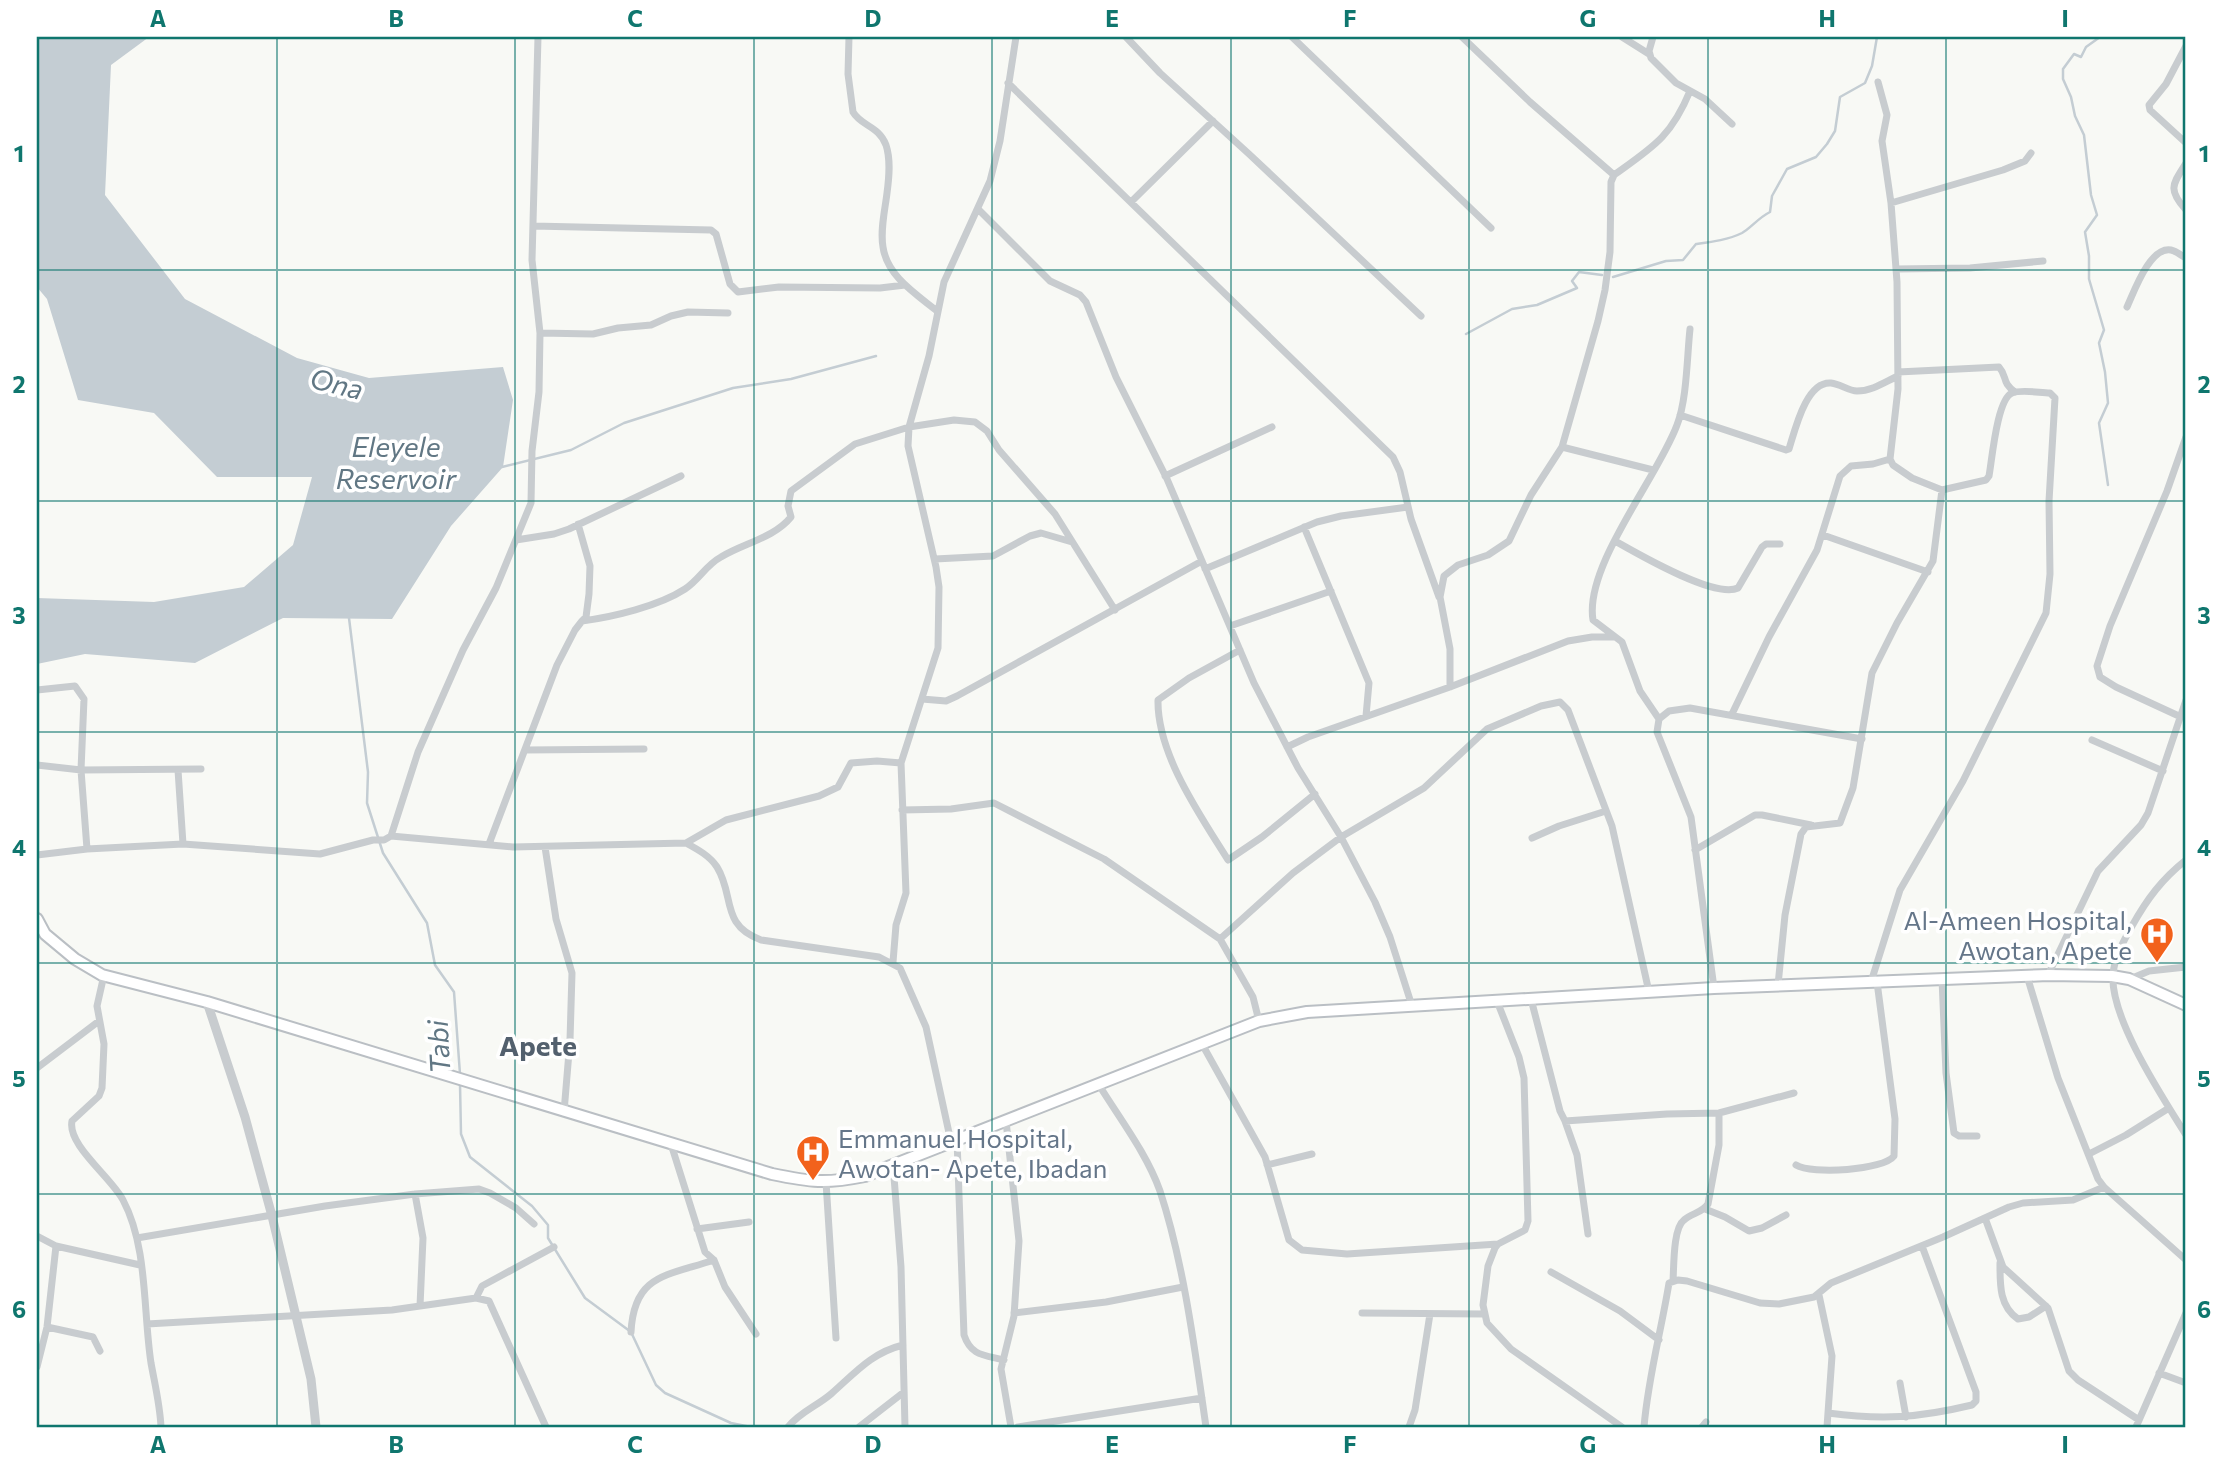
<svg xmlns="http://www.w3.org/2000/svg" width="2223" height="1464" font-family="Commissioner,sans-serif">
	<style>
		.water { fill: #c4cdd3 }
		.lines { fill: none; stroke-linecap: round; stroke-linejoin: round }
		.stream { stroke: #c4cdd3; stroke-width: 2.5 }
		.secondary-casing { stroke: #babfc4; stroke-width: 14 }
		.minor { stroke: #c8cccf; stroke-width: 7 }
		.tertiary { stroke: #c8cccf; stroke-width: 9 }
		.secondary { stroke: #fff; stroke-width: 10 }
		.grid { fill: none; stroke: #0f766e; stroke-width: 2; stroke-opacity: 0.55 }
		.labels { text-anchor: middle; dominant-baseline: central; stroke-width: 7; stroke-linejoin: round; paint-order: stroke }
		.poi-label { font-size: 26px; fill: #657689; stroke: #fff; text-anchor: end }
		.water-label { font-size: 28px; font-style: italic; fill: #617784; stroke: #fff }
		.neighbourhood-label { font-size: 28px; font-weight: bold; fill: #53606e; stroke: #fff }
		.neatline { fill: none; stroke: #0f766e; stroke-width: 2.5 }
		.grid-label { font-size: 23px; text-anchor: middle; font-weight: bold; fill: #0f766e }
	</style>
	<rect width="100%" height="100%" fill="#f8f9f5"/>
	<path class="water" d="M37,37H149L111,65L105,195L185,299L297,358L369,378L503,367L513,400L503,467L451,526L392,619L283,618L195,663L85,654L37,664V598L154,602L244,587L293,545L312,477H217L154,413L78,400L47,299L37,287Z"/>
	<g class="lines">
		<path class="stream" d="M2100,37L2086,47L2081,57L2074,54L2063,69V79L2071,97L2075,116L2084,135L2091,195L2097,215L2085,232L2089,256V279L2104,330L2099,343L2105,372L2108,403L2099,423L2108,485
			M1613,277L1666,261L1683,260L1696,244C1711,242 1728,240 1742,233C1751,228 1758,218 1770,212L1772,196L1787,169L1816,157L1827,144L1835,131L1840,97L1865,83L1872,66L1877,37
			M1466,334L1512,309L1537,305L1577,288L1572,281L1579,272L1602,275
			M502,467L571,450L624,423L733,388L791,379L876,356
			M349,618L368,772L367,803L383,853L427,923L435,965L454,992L460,1074
			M460,1084L461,1134L470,1157L532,1206L548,1225V1238L585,1298L631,1332L656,1385L665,1393L731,1423L751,1427"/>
		<g class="secondary-casing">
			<path id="secondary" d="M37,919L45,934L75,959L102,975L207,1002L772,1174C811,1182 825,1184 865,1176L1259,1021L1307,1012L1714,988L2048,975L2112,976L2129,979L2186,1005"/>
		</g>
		<path class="minor" d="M849,37L848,74L853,112C861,126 879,126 886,145C891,160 889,178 887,193C885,210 880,230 883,247C887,276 916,294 937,311
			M1126,37L1160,73L1249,154L1421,316
			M1292,37L1491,228
			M1462,37L1530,102L1614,175
			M1622,37L1649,54
			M1653,37L1649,51L1651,58L1676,83L1705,99L1732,124
			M2186,46L2166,84L2149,105L2150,110L2186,143
			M1008,83L1393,457L1400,472L1411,519L1439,597
			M2186,163C2173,184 2167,189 2186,210
			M1131,202L1213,121
			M1891,203L2003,170L2025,161L2031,153
			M978,209L1050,281L1080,295L1086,302L1116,377L1167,479L1254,683L1298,768L1341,837L1375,902L1390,937L1412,1006
			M533,226L711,230L716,234L730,284L738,292L779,287L880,288L905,285
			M1896,269L1970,268L2043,261
			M2127,307C2134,292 2150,246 2171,250C2176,251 2182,256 2186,258
			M540,333L593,334L618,328L651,325L671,316L688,312L728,313
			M1898,372L1999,367C2008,377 2001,382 2015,392
			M1680,415L1786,450L1789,449C1795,430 1806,381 1831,383C1841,384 1848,391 1857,391C1872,391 1885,382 1898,376
			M1562,447L1653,470
			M1165,476L1272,427
			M578,524L590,566L589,594L586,617L582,621
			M1304,527L1369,683L1366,716
			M1823,535L1928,572
			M516,540L554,534L569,529L681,476
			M1615,541C1638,554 1715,599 1738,588L1762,547L1766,544H1780
			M935,559L993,556L1030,536L1041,533L1072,542
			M1205,569L1317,522L1341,516L1408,507
			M1230,626L1331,591
			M1240,650L1189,678L1158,700C1157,754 1200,815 1228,860L1262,837L1315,794
			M1450,687V649L1440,597L1444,576L1458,565L1488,555L1509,541L1531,495L1562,447L1598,321L1605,290L1610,252L1611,182L1614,175C1653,147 1671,137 1690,91
			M37,690L75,686L84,699L81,770L87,849
			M922,699L946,701L957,696L1202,561
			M1732,714L1769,637L1817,550L1840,476L1851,466L1873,464L1890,459
			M2181,717L2116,687L2100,677L2097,666L2110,626L2167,491L2186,437
			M1659,719L1640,691L1622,642L1593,620C1584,566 1658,477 1677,425C1687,400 1687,356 1690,329
			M2092,740L2163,771
			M1287,747L1308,737L1450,687L1568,641L1592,637H1615
			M525,750L644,749
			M37,765L81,770L201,769
			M178,770L183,844
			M902,810L951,809L994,803L1104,859L1220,939L1253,997L1259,1021
			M391,836L418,752L463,650L496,588L531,503L532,451L539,392L540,333L532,260L538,37
			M1532,838L1559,826L1606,811
			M686,843L726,820L819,796L838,787L851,763L877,761L901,763
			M489,844L557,665L575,630L582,621C613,617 659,606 685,589C699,580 706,565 721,557C744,543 774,538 791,517L788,506L791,491L855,444L909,427L954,420L975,422L987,431L999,450L1055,514L1115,610
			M545,847L556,919L572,973L570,1040L564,1112
			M1695,850L1755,815H1762L1811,825
			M37,855L87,849L183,844L320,854L373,840H384L391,836L513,847L686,843C697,849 710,856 717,867C735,896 720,925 761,940L879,957L900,968L926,1027L951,1142
			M2186,860C2162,879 2147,899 2132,926C2124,940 2114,958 2113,975C2110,1018 2163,1098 2186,1135
			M1220,939L1293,873L1341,837L1424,788L1487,729L1541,706L1560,702L1568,710L1612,826L1649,992
			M893,962L896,925L906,893L901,763L938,648L939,587L936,567L908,446L909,427L929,356L944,282L990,181L1000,141L1016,37
			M104,975L97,1006L104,1044L102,1088L99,1096L72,1121C67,1145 111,1177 123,1200C148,1247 143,1311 151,1363C155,1385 160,1405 161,1427
			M2048,975L2098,871L2141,825L2148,813L2186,700
			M2027,976L2058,1078L2098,1179L2104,1187L2186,1260
			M1942,979L1946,1073L1954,1133L1959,1136H1977
			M2130,979L2149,971L2186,967
			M1871,982L1900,890L1963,781L2046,613L2050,574L2049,501L2055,398L2050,393C2040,393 2022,389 2012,393C1997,399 1992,460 1989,476L1986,480L1942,490L1912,478L1893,465L1890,459L1898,389L1897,282L1891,203L1882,141L1887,115L1878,82
			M1778,985L1785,915L1801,834L1806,827L1840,823L1853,788L1872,673L1897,623L1933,561L1942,490
			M1714,988L1691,817L1657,732L1659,719L1669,711L1690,708L1862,739
			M1531,999L1560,1111L1565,1121L1667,1114L1719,1113L1794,1093
			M1497,1001L1519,1057L1524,1078L1528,1221L1525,1230L1498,1244L1495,1248L1488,1266L1483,1305L1487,1323L1511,1349L1622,1427
			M1202,1044L1265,1157L1289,1240L1302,1250L1347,1254L1498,1244
			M37,1068L99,1021
			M1099,1085C1120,1119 1147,1154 1160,1191C1184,1264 1195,1351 1206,1427
			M1006,1121L1019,1241L1014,1316L1001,1369L1011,1427
			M1565,1121L1577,1155L1588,1234
			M957,1139L964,1335C971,1356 984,1355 1004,1360
			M671,1144L705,1252L714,1260L725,1287L756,1334
			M2089,1154L2126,1135L2169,1108
			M893,1164L901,1267L905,1427
			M1267,1165L1312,1154
			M1796,1165C1812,1175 1884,1170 1894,1156L1895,1119L1877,982
			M826,1182L836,1338
			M415,1194L423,1238L420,1306
			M1705,1209L1725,1217L1749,1231L1762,1228L1786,1215
			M1985,1218L2003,1267L2048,1308L2069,1371L2078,1380L2139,1420
			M697,1229L749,1222
			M37,1236L56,1246L47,1327L37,1367
			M137,1238L325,1206L415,1194L479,1189L490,1193L516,1208L534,1224
			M56,1246L140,1265
			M2000,1263C2000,1284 1999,1306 2018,1319L2029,1317L2046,1306
			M1551,1272L1620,1311L1659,1340
			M1673,1281C1674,1266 1673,1228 1684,1220C1692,1213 1702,1213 1708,1204L1719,1145V1113
			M1819,1295L1832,1356L1827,1427
			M476,1298L482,1286L554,1247
			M1014,1313L1106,1302L1183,1287
			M1362,1313L1484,1314
			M147,1324L392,1310L476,1298L489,1301L546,1427
			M47,1327L93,1337L100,1351
			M631,1332C634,1274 667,1276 714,1260
			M2159,1373L2186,1383
			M1900,1383L1906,1417
			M1828,1413C1882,1420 1918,1418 1972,1405L1976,1401V1392L1922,1246
			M788,1427C800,1412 817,1406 831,1394C855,1373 871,1353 903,1345
			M859,1427L904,1392
			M1018,1427L1202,1398
			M1409,1427L1415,1410L1430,1314
			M1644,1427C1648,1378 1661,1332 1669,1283L1678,1280L1687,1281L1760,1303L1779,1304L1814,1297L1831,1283L1943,1237L2009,1207L2023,1203L2073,1200L2104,1187
			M1702,1427L1706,1422
			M2136,1427L2186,1313"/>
		<path class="tertiary" d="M207,1002L245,1117L272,1216L311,1379L316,1427"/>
		<use href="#secondary" class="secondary"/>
	</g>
	<path class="grid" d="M277,37V1427M515,37V1427M754,37V1427M992,37V1427M1231,37V1427M1469,37V1427M1708,37V1427M1946,37V1427M37,270H2186M37,501H2186M37,732H2186M37,963H2186M37,1194H2186"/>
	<defs>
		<g id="hospital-pin" transform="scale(1.75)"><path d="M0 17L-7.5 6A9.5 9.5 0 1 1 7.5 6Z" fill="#f2621c" stroke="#fff"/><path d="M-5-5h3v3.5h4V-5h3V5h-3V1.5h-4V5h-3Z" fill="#fff"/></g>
	</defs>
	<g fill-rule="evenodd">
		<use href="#hospital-pin" x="2157" y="934"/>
		<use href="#hospital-pin" x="813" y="1152"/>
	</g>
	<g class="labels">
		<g class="poi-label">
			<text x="2132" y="919">Al-Ameen Hospital,<tspan x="2132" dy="30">Awotan, Apete</tspan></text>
			<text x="838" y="1137" text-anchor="start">Emmanuel Hospital,<tspan x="838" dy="30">Awotan- Apete, Ibadan</tspan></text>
		</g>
		<g class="water-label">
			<text transform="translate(337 383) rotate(14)">Ona</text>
			<text x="396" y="446">Eleyele<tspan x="396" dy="32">Reservoir</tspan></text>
			<text transform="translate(438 1047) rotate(-93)">Tabi</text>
		</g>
		<g class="neighbourhood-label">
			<text x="538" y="1045">Apete</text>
		</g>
	</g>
	<rect width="2223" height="1464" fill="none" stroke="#ffffff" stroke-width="77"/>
	<rect x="38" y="38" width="2146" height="1388" class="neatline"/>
	<g class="grid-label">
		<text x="158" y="27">A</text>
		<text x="396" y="27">B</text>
		<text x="635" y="27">C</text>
		<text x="873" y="27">D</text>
		<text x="1112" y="27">E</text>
		<text x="1350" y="27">F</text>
		<text x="1588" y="27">G</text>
		<text x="1827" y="27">H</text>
		<text x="2065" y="27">I</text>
		<text x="19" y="162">1</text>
		<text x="2204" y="162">1</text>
		<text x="19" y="393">2</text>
		<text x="2204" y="393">2</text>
		<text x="19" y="624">3</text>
		<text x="2204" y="624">3</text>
		<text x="19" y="856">4</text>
		<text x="2204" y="856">4</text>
		<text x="19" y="1087">5</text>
		<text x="2204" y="1087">5</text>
		<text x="19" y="1318">6</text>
		<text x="2204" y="1318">6</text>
		<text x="158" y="1453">A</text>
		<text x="396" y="1453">B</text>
		<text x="635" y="1453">C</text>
		<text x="873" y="1453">D</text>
		<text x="1112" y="1453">E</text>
		<text x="1350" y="1453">F</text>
		<text x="1588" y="1453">G</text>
		<text x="1827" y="1453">H</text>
		<text x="2065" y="1453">I</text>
	</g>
</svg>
